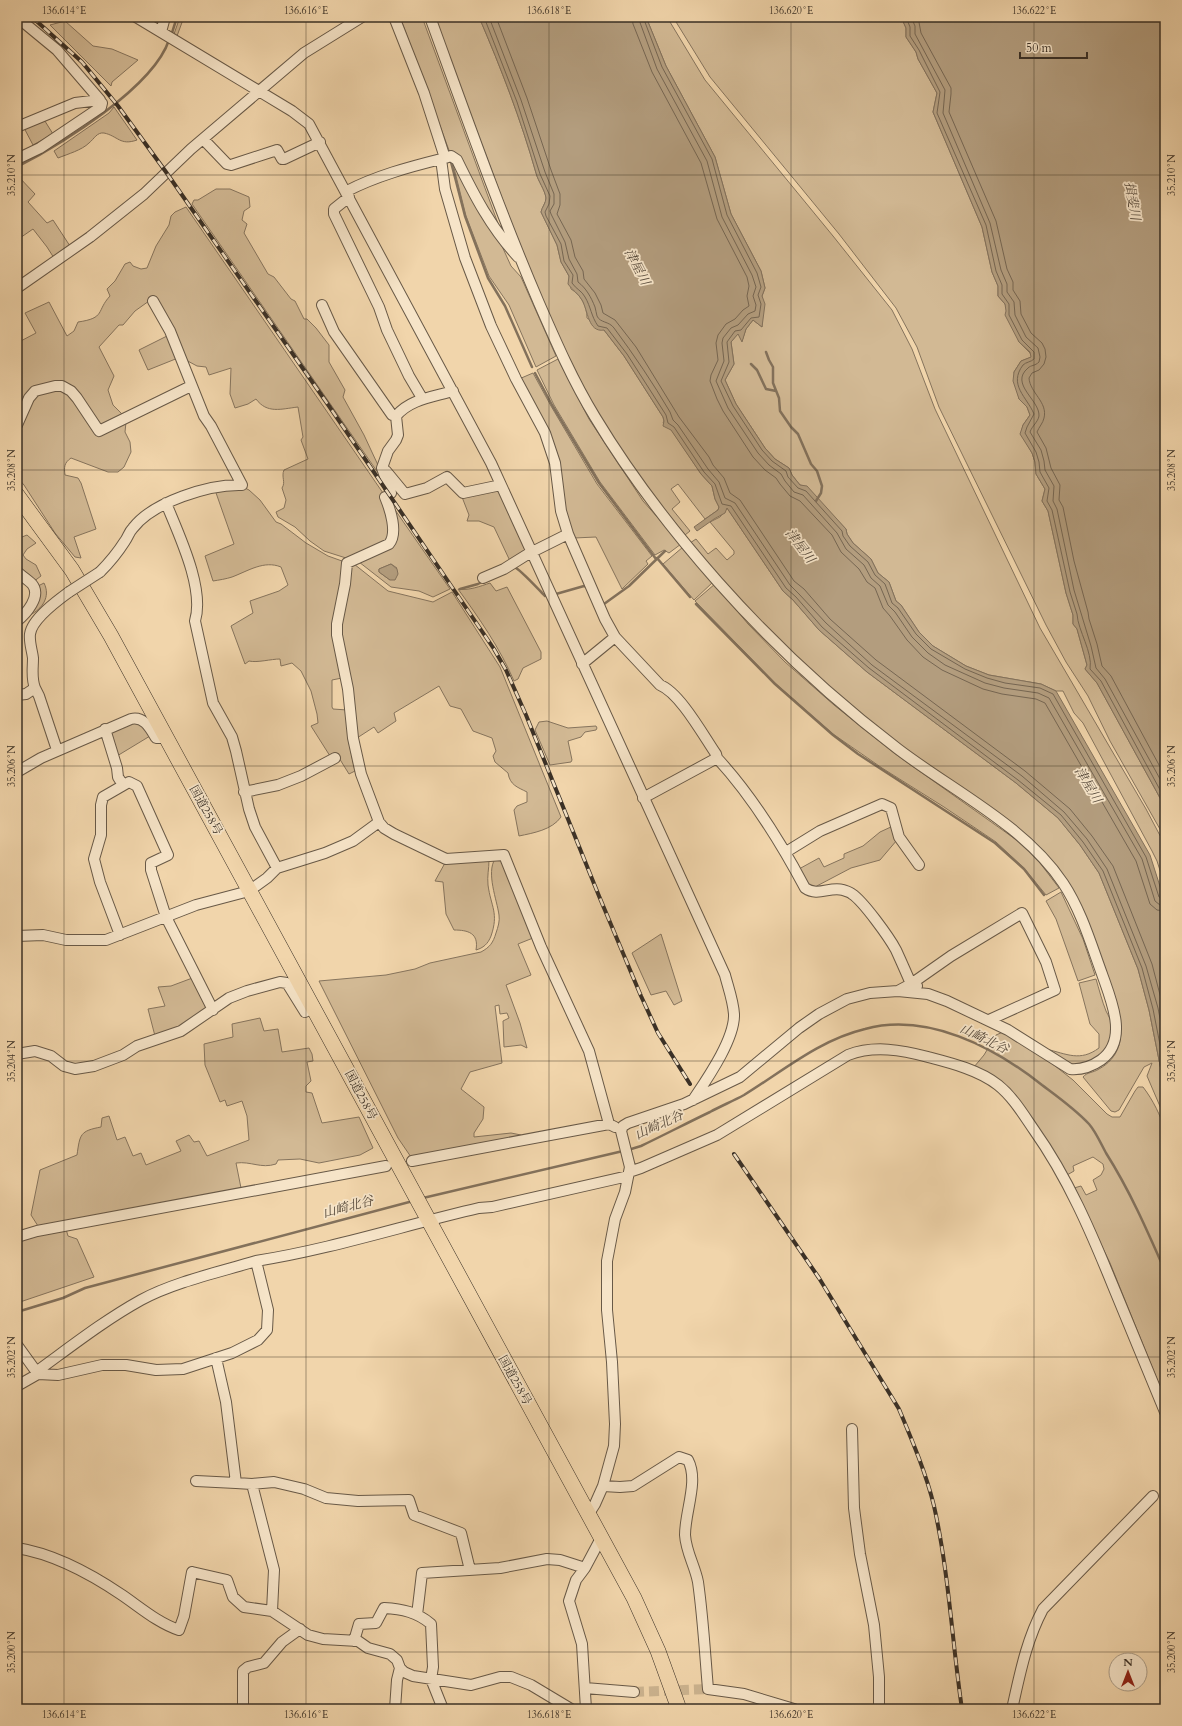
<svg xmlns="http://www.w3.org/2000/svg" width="1182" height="1726" font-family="Cardo,'Noto Serif JP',serif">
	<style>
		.green { fill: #d2b994; stroke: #86745d; fill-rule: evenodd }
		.water { fill: #b39d7e; stroke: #83715b }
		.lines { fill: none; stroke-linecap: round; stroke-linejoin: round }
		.shore { stroke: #766652; stroke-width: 1 }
		.stream { stroke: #83715b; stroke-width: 2.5 }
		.minor-tunnel { stroke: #ccb490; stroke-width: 10; stroke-dasharray: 10 5; stroke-linecap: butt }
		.minor-casing { stroke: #685947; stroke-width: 12 }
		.highway-casing { stroke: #3a3026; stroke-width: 16 }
		.minor { stroke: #f6e4c8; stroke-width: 10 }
		.highway { stroke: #f1d5ab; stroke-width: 15 }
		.rail-casing { stroke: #3a3026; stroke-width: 4 }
		.rail { stroke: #f6e4c8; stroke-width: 2.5; stroke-dasharray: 8; stroke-linecap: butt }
		.minor-bridge-casing { stroke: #685947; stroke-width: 12; stroke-linecap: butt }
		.minor-bridge { stroke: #f6e4c8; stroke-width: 10 }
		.ticks { fill: none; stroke: #3a3026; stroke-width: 1; stroke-opacity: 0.45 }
		.labels { text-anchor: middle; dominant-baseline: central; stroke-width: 3.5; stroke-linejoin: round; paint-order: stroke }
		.street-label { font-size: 12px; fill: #3a3026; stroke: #f6e4c8 }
		.water-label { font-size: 13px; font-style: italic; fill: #584b3c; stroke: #f6e4c8 }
		.neatline { fill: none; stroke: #3a3026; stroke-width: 1.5 }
		.ticks-label { font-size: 10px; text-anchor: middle; fill: #3a3026 }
	</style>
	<rect width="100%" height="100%" fill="#f1d5ab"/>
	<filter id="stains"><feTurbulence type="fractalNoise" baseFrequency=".005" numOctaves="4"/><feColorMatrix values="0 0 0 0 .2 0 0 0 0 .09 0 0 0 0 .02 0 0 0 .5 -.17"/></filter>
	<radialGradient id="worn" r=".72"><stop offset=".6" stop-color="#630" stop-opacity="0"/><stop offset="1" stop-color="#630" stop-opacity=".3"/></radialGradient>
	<path class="green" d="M180,17H184L177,36L174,34Z
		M400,17H422L503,237L450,153Z
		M434,17H479C501,68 521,120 536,173C538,181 545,190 546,198C546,203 542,207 541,212L557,245L561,262L569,276L571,289C581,295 587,306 587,318L604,330L624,356L663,417L664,421L663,423L671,429L701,474L712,486L715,499L719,507L718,510L705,519L678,484L671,489L680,502L672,509L690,531L685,535C661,505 637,476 616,443C568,367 534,282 502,198C479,138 457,77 434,17Z
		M646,17H667L705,80L833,236L892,310L912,349L935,409L1040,628L1146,809L1165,845V886L1157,861L1152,851L1083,723L1074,713L1063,691H1056L1041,684L989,675L966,666L933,646L919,632L901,605L896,601L889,582L878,573L871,559L853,543L847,534L846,529L804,486L800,485L792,475L789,468L775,459L765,448L736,404L725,380L734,364L731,342L738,333L742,341L746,329L753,320L762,327V296L765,288L761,271L731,214L715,157L666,66Z
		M673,17H901L906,28V37L916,52L918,59L937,93L933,112L982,227L992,272L998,286V296L1005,304L1019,342L1030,353L1032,357L1021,361L1014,372L1019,399L1027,407L1030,415L1023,425L1021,434L1032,453L1035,462L1036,474L1045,489L1042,501L1048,511L1066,593L1073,615V624L1077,629L1087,665L1085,669L1097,683L1165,807V838L1110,741L1088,696L1066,662L1046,625L939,407L917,347L896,308L839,234L710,77Z
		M65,21L93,46L112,49L138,60L112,82L111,86L50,25Z
		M114,107L137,140C120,146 118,136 104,133C97,132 94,139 89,143C82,150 68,154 58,158L54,151L109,113Z
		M43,118L53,134L33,145L23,126Z
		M452,160L501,244L511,266L521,277L556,356L536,367L509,305L489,276L466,216Z
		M17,175L35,194L28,202L47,223L53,220L70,246L54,258L47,247L33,229L17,240Z
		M216,189H230L249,197L250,207L244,211L242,220L247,224L244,233L268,274L274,277L291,299L295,301L304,319H307L316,328L329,345V362L345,390L343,397L364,435L384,478L383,480L192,204L194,200H198Z
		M186,207L383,493L391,538L346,558L324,551L310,541L295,527L278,517L276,512L284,508L286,500L282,488C286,482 281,477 284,470L308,459L301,440L303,437L298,407C281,409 267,414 256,399L248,404L235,408L230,394L231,368L209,375L206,367L197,366L184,359L149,301L135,311L123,325H119L99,347L114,376L108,390L113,405L123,415L126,422L125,432L130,442L131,452L124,467L118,472H108L71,458C64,463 64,467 65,475L78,478L81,483L96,529L74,537L81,558L75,557L55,533L24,485L17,477V343L36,333L25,313L49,302L67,336L74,331L78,322C106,318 96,311 110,296L107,289L115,281L125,264L130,262L133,266L141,269L147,268L156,246L169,225L171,216L175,212Z
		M169,335L178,358L148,370L139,350Z
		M558,359L589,419L643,501L681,544L669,553L664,550L655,555L600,482L554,405L537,370Z
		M533,373L551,406L597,484L652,556L646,561L648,564L622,589L596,537L574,538L565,517L558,463L519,379Z
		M243,487L249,490L260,500L276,522L281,524L306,543L328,556L342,561L344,565L334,623L342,678L332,680V707L333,709L347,710L348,738L355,771L349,774L336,753L330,756L311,726L318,723L317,714L311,691L301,671L292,663L281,666L280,659C271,659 257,663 249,661L245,664L231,626L253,613L250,601L279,591L288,585L281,567C264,560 248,571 232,577C226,579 219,580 213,581L205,556L234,544L215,490Z
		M498,489L527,551L510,561L494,527L479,521H467L469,515L462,497Z
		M391,504L450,589L433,597L419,591L391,587L359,562L392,544ZM391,564L397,568L390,580L379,572V569Z
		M727,508L783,591L793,600L819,630L867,672L1016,783L1058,818L1080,845L1099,873L1138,969L1149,1010L1165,1090V1118L1147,1076L1152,1063L1144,1067L1119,1110L1115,1112L1111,1111L1083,1077C1087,1072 1093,1073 1099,1069C1119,1058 1123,1040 1120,1019L1059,872L840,699L755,617L690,543L696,539L708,554L716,548L727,560L734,554V551L710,522L720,517Z
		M27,535L36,543L27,549L23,555L26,559L36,565L41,576L33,582L17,570V539Z
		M683,547L713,582L694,600L663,564Z
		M354,564L388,591L433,602L452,592L500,667L561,817C552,830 533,833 519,836L514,810L517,806L527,802V792C517,787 510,785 508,773L495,762L493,756L496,751L492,738L473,731L461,709L450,706L439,686L394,713L396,721L378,733L374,727L357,738L340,626L349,566Z
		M44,583C51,597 42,609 30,615L36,587Z
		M490,583L496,591L507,587L541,652V659L523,668L518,679L514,681C500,648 479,618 458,589C468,591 481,586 490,583Z
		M715,584L748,624L785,662L834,705L894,753L1025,846L1040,863L1059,888L1046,895L1024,868L996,842L944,807L882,768L833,734L775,683L695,601Z
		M129,721L143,724L150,736L117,756L110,729Z
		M547,721L568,728L596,726L597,728L596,730L585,732L581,737L568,741L572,760L571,762L550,765L535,730L539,722Z
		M893,826L897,840L880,860L851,868L813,888L807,884L799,869L819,858L824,867L844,858V854L863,846L880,832Z
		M495,859H499L505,864L533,938L518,944L531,975L506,985L520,1023L527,1048L521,1045L504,1047L503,1021L509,1018L507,1013L500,1014L499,1005L495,1006L502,1063L470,1072L461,1089L484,1107L483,1119L474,1133V1137L511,1133L521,1135L522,1138L411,1157L398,1138L319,981L386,975L415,969L430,963L481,952C490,947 493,943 496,933C498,927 500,921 499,915C497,900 486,873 495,859Z
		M489,860C489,869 487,876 488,885C491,907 499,913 491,936C488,944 483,948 476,950C479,933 468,930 454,930L446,914L443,882L435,881L445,863Z
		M1061,892L1083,939L1095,975L1078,981L1056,919L1046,901Z
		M661,934L682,1001L674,1005L666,991L651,995L632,953Z
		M195,977L207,1011L182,1028L155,1036L148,1009L165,1006L158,987L171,986Z
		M1096,979C1099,989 1102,1001 1106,1011C1108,1015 1111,1020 1112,1025C1115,1043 1098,1065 1079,1065C1066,1065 1056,1055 1046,1049C1067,1054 1080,1062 1099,1048V1034L1090,1024L1079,983Z
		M260,1018L264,1031L278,1029L282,1052L309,1048L312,1054L313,1061L307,1062L311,1081L306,1086V1092L312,1093L322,1123L359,1117L373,1148L360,1155L319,1163L300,1159L278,1160L276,1164C261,1169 251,1161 236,1163L241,1188L38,1226L31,1215L40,1170L77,1155C80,1134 80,1131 101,1127L102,1118L109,1116L117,1140L125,1137L133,1156L141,1153L146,1165L181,1151L176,1141L189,1135L194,1142L199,1141L207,1156L249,1140L247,1116L242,1101L227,1106L225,1100L220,1102L205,1065L204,1044L233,1037L232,1024Z
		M1003,1032L1032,1048L1073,1080L1107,1114L1112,1117H1120L1135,1091L1138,1087H1143C1153,1100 1161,1116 1165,1131V1399L1110,1263L1074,1188L1081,1186L1086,1195L1097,1190L1093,1180L1101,1175L1104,1169L1103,1164L1093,1157L1073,1166L1074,1171L1067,1175L1044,1136L974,1067L984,1055L996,1035Z
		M66,1229L68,1236L77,1239L94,1277L17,1303V1240Z"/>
	<path class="water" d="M479,17H646L666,66L715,157L731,214L761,271L765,288L762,296L765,304L762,327L753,320L746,329L742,342L738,334L731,342L734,364L725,380L736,404L765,448L775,459L789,468L792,475L800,485L807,486L846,529L847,534L853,543L871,559L878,573L889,582L896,601L901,605L919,632L933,646L966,666L989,675L1041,684L1056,691L1150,855L1165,902V1090L1149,1010L1138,969L1099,873L1080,845L1058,818L1016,783L867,672L819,630L793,600L783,591L727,508L725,513L714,519L697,531L694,527L718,510L719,507L715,499L712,486L701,474L671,430L663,426L664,421L663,417L624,356L604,330C588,333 588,310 582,300C578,293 572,290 568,284L569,276L561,262L557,245L541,212C542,207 546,203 546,198C545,190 538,181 536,173C521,120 501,68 479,17Z
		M901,17H1165V807L1097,683L1085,669L1087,665L1077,629L1073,624V615L1066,593L1048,511L1042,501L1045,489L1036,474L1035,462L1032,453L1020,434L1023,425L1030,415L1027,407L1019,399L1013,381L1014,372L1021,361L1031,357L1030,352L1019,342L1005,315L1006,311L1005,304L998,296V286L992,272L982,227L933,112L937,93L918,59L916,52L906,37V28Z
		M391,564L397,569L398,574L395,580H390L379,572V569Z"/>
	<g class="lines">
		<path class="shore" d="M484,17L517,102L540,174L550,196L549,204L545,212L546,216L561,244L564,261L573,275L572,283C576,289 582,291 585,297C591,307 591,316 598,326L607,328L627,354L666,415L668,423L674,427L704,472L715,484L722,504L731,506L786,588L796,597L822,627L869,668L1018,780L1061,815L1083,842L1103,871L1142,968L1153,1009L1165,1070
			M489,17L521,100L545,172L554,194V204L550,211L551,214L565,242L569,259L577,274L578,282C586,288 591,297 595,307C596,310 596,313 597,316C600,323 609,321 614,328C634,355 653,383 670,412L673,420L678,425L708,469L719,482L725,498L735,503L790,585L799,594L826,623L872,665L1022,776L1064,812L1087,839L1107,869L1146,966L1158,1008L1165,1044
			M496,17L527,98L551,170L560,194V205L557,214L571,240L575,257L583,271L584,279L595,293L601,305L603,313L615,320L636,347L679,417L709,457L713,465L724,478L730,493L740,500L794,581L804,589L830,619L876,660L1025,771L1070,809L1092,836L1113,866L1152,964L1165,1014
			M632,17L633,24L652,72L701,163L717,219L747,277L749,286L747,296L749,306L743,310L735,319L726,324L718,335L716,343L718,360L711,375L710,381L717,399L723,411L753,457L765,470L776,478L780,484L790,496L800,501L832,535L841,552L859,569L867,582L875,588L883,608L890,616L907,640L923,657L942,670L983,689L1002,694L1036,699L1045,703L1136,861L1150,904L1157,910L1165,911
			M638,17L657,69L707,161L722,217L752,275L756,287L753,296L756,305L755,311L748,314L738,325L731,328L723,338L722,343L724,361L716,381L728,408L758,453L769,465L781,474L785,481L794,492L803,495L837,533L846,549L864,565L871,578L880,586L888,605L895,612L912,637L928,653L945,665L985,683L1004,688L1038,693L1049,698L1142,859L1155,901L1160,905H1165
			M643,17L662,67L712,159L727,215L757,273L761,287L758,295L761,304L759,317L751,318L741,330L735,331L727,342L729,362L721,381L733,406L762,450L772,461L786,471L788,477L798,488L806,491L842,531L843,536L850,546L868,562L875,575L885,584L892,603L898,608L916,634L931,649L965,669L987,678L1005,683L1040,688L1053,694L1146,857L1159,897L1165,900
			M906,17L910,27V36L919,50L940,92L937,113L986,225L996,271L1002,285V294L1009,304V315L1022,340L1034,352V359C1031,362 1026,362 1023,365C1008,385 1027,397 1034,414L1027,427L1025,433L1036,452L1039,462L1040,472L1049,488L1047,501L1052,510L1070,592L1077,614C1078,631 1093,652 1090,669L1101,681L1165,799
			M911,17L915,26V34L945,90L943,113L990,223L1001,270L1007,284V292L1014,302L1015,315L1026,337L1038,348L1040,357L1039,362C1035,366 1031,365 1028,368C1009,384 1040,400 1039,416C1038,422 1032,426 1030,432L1041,450L1044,461L1045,470L1054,486L1053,501L1057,509L1074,590L1091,646L1096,668L1105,679L1165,788
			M918,17L921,33L951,88V94L949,112L996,221L1007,269L1013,282V290L1020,301L1021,314L1031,333L1042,343L1045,349L1046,357L1044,364L1039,370L1032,373L1029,378C1030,393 1048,402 1044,418C1043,423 1039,427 1037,432L1046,448L1051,468L1060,485L1059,500L1063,507L1074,561L1088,612L1089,619L1097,644L1102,666L1111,676L1165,776"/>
		<path class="stream" d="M171,36L177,17
			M451,162L465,216L488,278L505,306L532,367
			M17,167C61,144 153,88 169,40
			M766,352L769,360L773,367V383L779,398L780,411L791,427L798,434L811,464L817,471L822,486L821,493L816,501
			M751,364L757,370L766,389L776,391
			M535,373L552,405L599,483L656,559
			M657,558L690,597
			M514,567C519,568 539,590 545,596
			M460,589L478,584L482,582
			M556,594L584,586L588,587
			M604,604L629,586L665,551
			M696,604L775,684L833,735L858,754L995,843L1024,869L1044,895
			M628,1150L641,1146C664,1135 687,1123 710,1112C721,1106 733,1101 744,1095C783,1071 819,1040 865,1029C927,1012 994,1047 1042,1085C1058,1097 1075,1109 1089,1124C1096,1132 1101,1144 1106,1153C1130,1191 1147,1230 1165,1271
			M423,1198L623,1151
			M17,1312L63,1298L85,1288L413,1201"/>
		<path class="minor-tunnel" d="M634,1692L708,1689"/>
		<g class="minor-casing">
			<path id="minor" d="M17,17L57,50L100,100L75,103L17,127
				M136,17L292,111L309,124L491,463L725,975C728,987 733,1000 734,1014C735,1039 707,1079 693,1100
				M394,17L424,93L445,158L441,159L445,189L465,258L491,326L516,379L545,433L555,463L561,511L568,534L605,619L615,637L660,685C680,693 703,735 716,754L717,758C753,797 780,841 805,888C818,897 830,886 843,890C846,891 850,892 852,894C863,901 889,937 896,950C901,961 906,972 911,984L898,991
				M430,17C465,113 499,210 539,303C556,342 573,381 595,417C630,475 673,531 718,582C773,644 832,699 898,749C953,791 1024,825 1063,883C1081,910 1091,944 1102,974C1111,1000 1129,1040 1101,1060C1091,1067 1082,1070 1070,1069L1008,1030L947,1001L928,994L898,991L870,993L847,999L819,1014L799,1028L740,1077L684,1104L628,1123L623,1126L621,1131L630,1167L625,1192L615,1219L607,1261V1310L612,1362L615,1424L614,1446L603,1486L595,1504L588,1515
				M161,32L165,17
				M203,139L227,164L231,165L277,150L282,159H284L320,142
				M445,158L451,156L457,160C474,195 491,228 518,257
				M17,159L40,148L101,107L102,103
				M347,191C376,176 409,167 441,159
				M349,197L334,209V214L379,307L387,330L409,376L422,398
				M17,288L90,237L144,194L191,149L304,53L362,17
				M322,305L334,332L392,415L396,416
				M17,425L29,398L35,391L55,386H62L71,391L77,398L99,431L191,386
				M386,471L405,494L427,488L447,477L463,493L501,485
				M391,493L382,468L388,451L396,440L398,435L396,416C410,399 433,397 453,391
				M385,497C390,509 398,533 389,544L347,563L345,584L337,624V635L348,689L353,738L361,774L379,822L384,828L394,834L446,859L504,855L541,947L589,1051L609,1124
				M166,503C178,533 205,588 195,621L213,703L232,737L236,751L249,809L255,827L277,868
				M17,572C22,576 28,580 32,584C42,596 26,614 17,621
				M100,572C110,562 118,552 125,541C128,537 129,532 133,528C153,502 209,484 242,485L211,426L204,416L170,331L153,301
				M483,578L504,569L528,554L568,534
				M582,664L615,637
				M35,688L39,696L57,750
				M17,695L26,694L35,688C31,678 33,669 33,658C32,650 29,642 30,634C32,619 58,600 69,592
				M105,729L117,768L118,777L123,785
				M17,772L41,758L131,719C144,716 150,728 156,738H166
				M244,792L278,785L301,776L335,758
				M643,798L717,758
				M786,852L820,831L882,804L891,808L899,837L919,865
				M120,935L100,882L94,859L101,835V805L103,797L129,782L137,786L168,855L151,863V870L166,917L213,1010
				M17,936L43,935L66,940H106L196,905L249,891L267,878L277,868L325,853L353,841L379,822
				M917,986L911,984L951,956L1022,913L1046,962L1055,990L989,1020
				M17,1054L35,1051L51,1056L64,1066L75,1069L94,1066L123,1055L137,1046L181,1031L229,998L247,991L280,982L287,983L305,1012L313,1008
				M412,1161L609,1124L615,1127
				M629,1172L641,1168L717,1135L848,1055C874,1045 902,1050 928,1057C951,1063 979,1070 998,1085C1013,1097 1023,1114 1034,1130C1068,1178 1091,1232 1113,1286C1130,1328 1148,1370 1165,1412
				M17,1237L37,1231L386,1166
				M17,1345L38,1374
				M216,1358L226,1402L236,1483L252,1484L274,1570L272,1611
				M38,1374L40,1369C73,1345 105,1320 141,1300C174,1282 220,1272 256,1261
				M17,1386L38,1374L58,1375L102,1365H126L156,1370L183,1369L232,1353L258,1340L267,1330L268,1310L256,1261C332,1249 405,1225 479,1208L492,1207L628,1176
				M852,1429L854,1508L860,1554L874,1625L879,1677V1709
				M196,1481L236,1483
				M252,1484L274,1482L304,1489L326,1498L358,1501L409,1500L414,1515L461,1533L470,1570
				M603,1486L620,1487L633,1486L679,1457L688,1460C699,1481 685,1511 685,1535C686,1552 695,1566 698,1582C703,1617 705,1654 708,1689L744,1694L794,1709
				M17,1548C55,1554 91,1574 122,1595C141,1608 158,1623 179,1630L184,1616L192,1572L227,1580L233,1597L244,1607L272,1611L308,1635L323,1639L358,1641L368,1648L390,1654L397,1660L400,1668L404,1672L413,1676L471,1685L500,1677H511L531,1685L571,1709
				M417,1615L422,1573L500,1568L547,1559L560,1560L585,1568
				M354,1641L359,1624L376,1623L384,1608C402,1609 417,1612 431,1624L433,1667L431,1679L443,1709
				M585,1688L634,1692
				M243,1709V1671L248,1667L264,1663L282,1642L300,1629
				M395,1709L397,1680L400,1668
				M586,1709L582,1644L569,1601L576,1580L585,1568L601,1538
				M1012,1709C1020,1674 1026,1641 1043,1609L1153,1496"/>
		</g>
		<g class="highway-casing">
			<path id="highway" d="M17,495L72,570L111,636L634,1598L658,1651L679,1709"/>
		</g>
		<use href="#minor" class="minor"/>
		<use href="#highway" class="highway"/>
		<g class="rail-casing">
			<path id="rail" d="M32,17L82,62L118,106L166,172L329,406L494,649L506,670L526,715L599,896L641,996L658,1033L690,1084
				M734,1154L819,1278L899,1409C912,1440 926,1473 934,1506C949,1573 952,1642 962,1709"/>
		</g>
		<use href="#rail" class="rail"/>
		<g class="minor-bridge-casing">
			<path id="minor-bridge" d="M69,592L100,572"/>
		</g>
		<use href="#minor-bridge" class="minor-bridge"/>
	</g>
	<path class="ticks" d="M64,17V1709M306,17V1709M549,17V1709M791,17V1709M1034,17V1709M17,175H1165M17,470H1165M17,766H1165M17,1061H1165M17,1357H1165M17,1652H1165"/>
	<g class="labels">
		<g class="street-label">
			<text transform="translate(206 810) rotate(61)">国道258号</text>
			<text transform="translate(361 1095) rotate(62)">国道258号</text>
			<text transform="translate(515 1380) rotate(61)">国道258号</text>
		</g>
		<g class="water-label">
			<text transform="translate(1132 201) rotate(80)">揖斐川</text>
			<text transform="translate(637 267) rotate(63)">津屋川</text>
			<text transform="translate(800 546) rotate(53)">津屋川</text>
			<text transform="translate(1088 785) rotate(59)">津屋川</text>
			<text transform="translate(984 1039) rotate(26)">山崎北谷</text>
			<text transform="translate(659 1125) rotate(-25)">山崎北谷</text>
			<text transform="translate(348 1207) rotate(-15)">山崎北谷</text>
		</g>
	</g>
	<rect width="1182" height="1726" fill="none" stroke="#f1d5ab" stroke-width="44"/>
	<g transform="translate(1128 1672)"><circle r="19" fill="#f6e4c8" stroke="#ab9c87"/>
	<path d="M0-3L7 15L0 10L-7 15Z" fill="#8f2418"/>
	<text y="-6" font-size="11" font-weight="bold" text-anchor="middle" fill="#3a3026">N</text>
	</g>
	<path d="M1020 52v6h67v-6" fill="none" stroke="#3a3026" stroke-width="2"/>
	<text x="1026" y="52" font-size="12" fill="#3a3026" stroke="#f6e4c8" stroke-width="3" paint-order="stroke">50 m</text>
	<rect x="22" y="22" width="1138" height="1682" class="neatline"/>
	<g class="ticks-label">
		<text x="64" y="14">136.614°E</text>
		<text x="306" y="14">136.616°E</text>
		<text x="549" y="14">136.618°E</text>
		<text x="791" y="14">136.620°E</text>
		<text x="1034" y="14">136.622°E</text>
		<text transform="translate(11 175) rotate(-90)" y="4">35.210°N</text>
		<text transform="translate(1171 175) rotate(-90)" y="4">35.210°N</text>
		<text transform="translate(11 470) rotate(-90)" y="4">35.208°N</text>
		<text transform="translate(1171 470) rotate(-90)" y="4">35.208°N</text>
		<text transform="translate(11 766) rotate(-90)" y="4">35.206°N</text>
		<text transform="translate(1171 766) rotate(-90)" y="4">35.206°N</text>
		<text transform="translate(11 1061) rotate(-90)" y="4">35.204°N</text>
		<text transform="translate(1171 1061) rotate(-90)" y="4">35.204°N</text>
		<text transform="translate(11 1357) rotate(-90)" y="4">35.202°N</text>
		<text transform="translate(1171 1357) rotate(-90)" y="4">35.202°N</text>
		<text transform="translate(11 1652) rotate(-90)" y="4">35.200°N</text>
		<text transform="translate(1171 1652) rotate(-90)" y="4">35.200°N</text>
		<text x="64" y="1718">136.614°E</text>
		<text x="306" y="1718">136.616°E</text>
		<text x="549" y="1718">136.618°E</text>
		<text x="791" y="1718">136.620°E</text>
		<text x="1034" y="1718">136.622°E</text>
	</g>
	<rect width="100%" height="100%" filter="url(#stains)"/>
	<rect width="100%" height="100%" fill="url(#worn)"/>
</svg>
